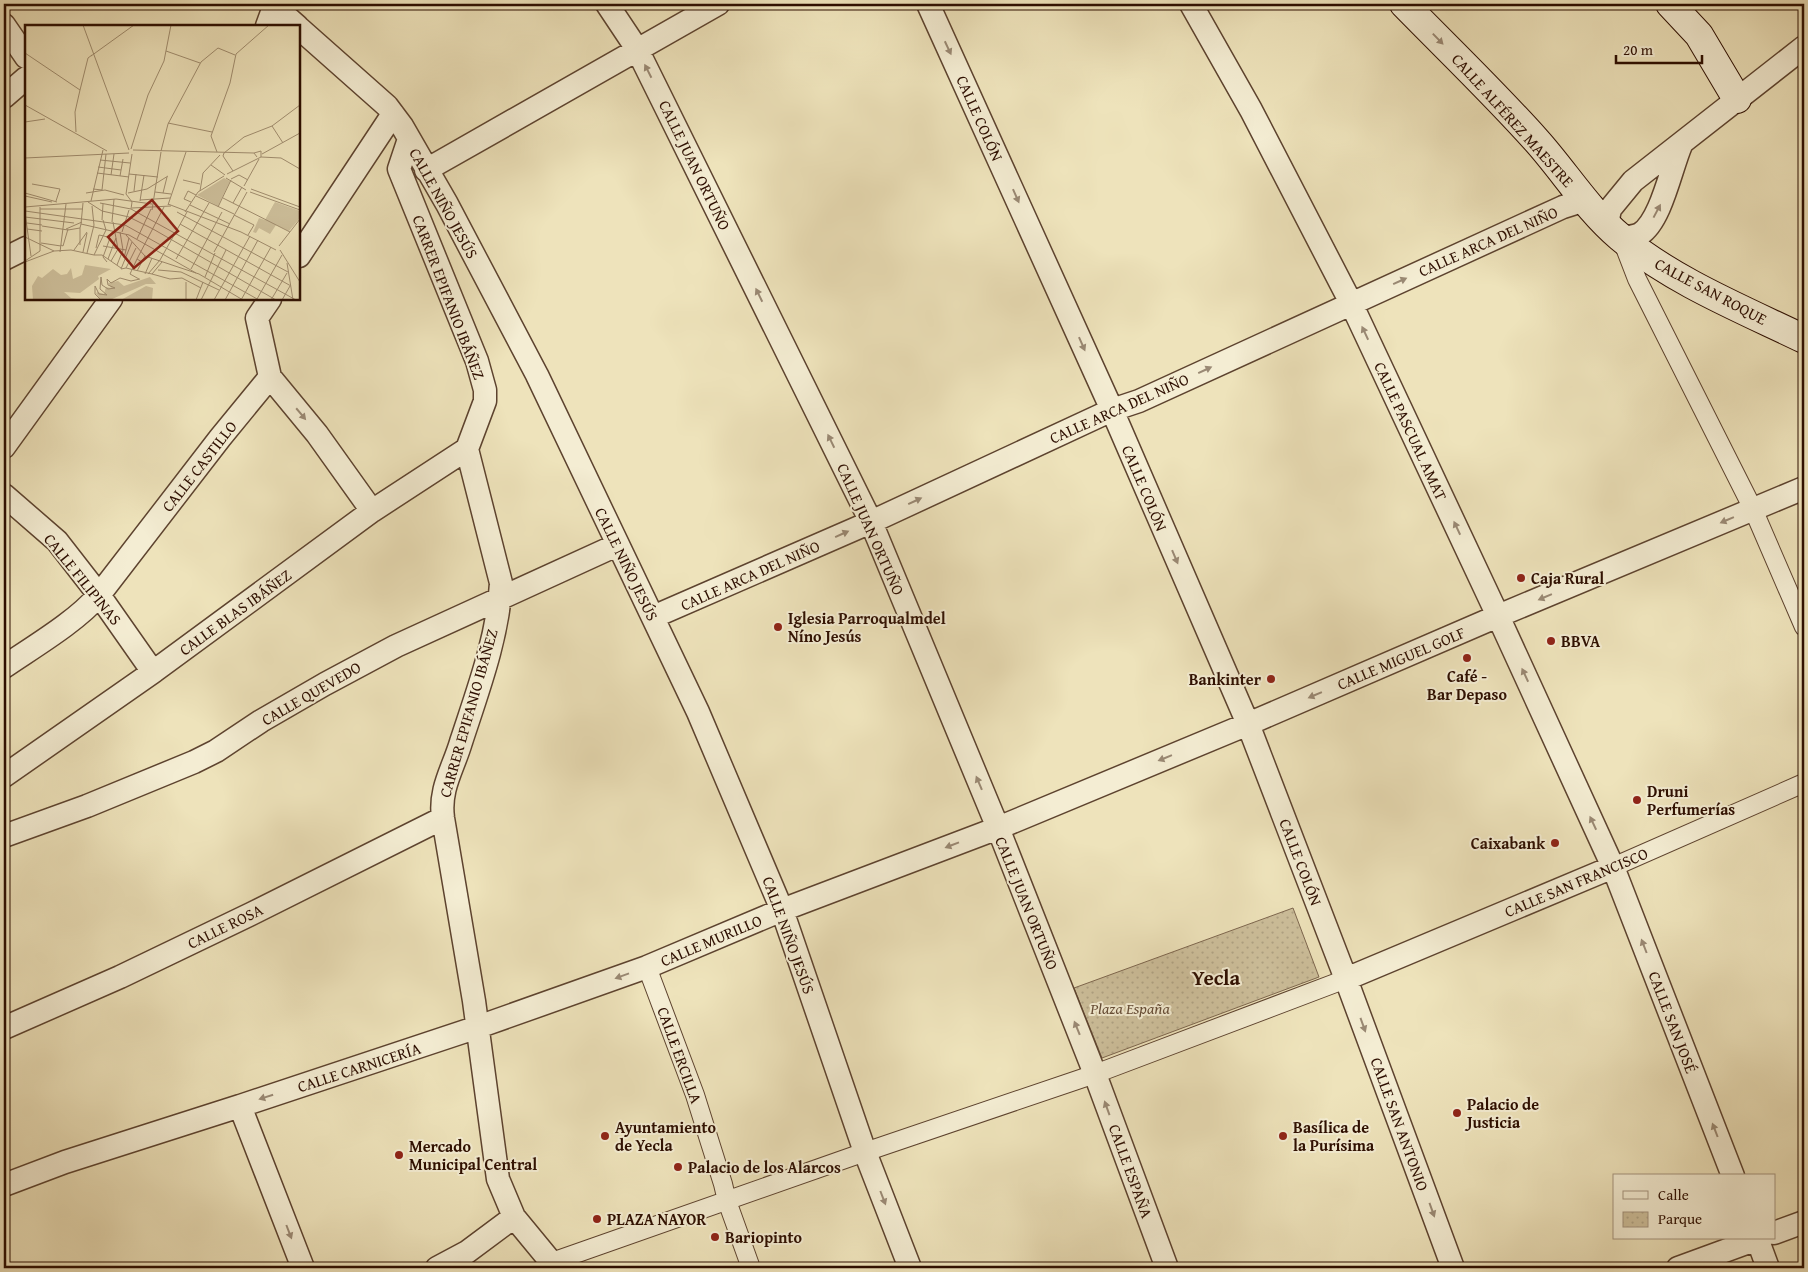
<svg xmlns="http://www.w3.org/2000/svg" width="1808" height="1272" font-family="'Gentium Book Plus',serif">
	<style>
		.park { fill: url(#park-dots); stroke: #7d664e }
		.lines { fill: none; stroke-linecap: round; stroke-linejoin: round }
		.pedestrian-casing { stroke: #5d432f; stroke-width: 20 }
		.minor-casing { stroke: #5d432f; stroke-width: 25 }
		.secondary-casing { stroke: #2d0e00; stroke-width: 30 }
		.pedestrian { stroke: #f4edd3; stroke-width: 18 }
		.minor { stroke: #f4edd3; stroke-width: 22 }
		.secondary { stroke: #f4edd3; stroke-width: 28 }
		.oneway { fill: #9a8974 }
		.poi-dot { fill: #8f2418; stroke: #f4edd3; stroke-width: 2 }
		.labels { text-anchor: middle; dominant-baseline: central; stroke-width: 4; stroke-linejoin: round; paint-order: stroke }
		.street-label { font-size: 16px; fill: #2d0e00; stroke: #f4edd3 }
		.poi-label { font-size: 16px; font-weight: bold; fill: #2d0e00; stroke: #f4edd3; text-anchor: start }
		.park-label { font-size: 16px; font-style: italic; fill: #654c36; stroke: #f4edd3 }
		.district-label { font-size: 21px; font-weight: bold; fill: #2d0e00; stroke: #f4edd3 }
		.inset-road { fill: none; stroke: #a18e70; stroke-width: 1 }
		.view { fill: #8f2418; fill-opacity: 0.15; stroke: #8f2418; stroke-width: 2.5 }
		.inset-edge { fill: none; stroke: #2d0e00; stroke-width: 2.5 }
	</style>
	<defs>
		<pattern id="park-dots" width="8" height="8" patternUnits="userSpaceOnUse" patternTransform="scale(1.25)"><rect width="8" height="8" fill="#cdbf9b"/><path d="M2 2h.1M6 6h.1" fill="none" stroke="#b0a384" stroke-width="1.8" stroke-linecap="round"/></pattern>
	</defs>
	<rect width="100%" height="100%" fill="#eee3bb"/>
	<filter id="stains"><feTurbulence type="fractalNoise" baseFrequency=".004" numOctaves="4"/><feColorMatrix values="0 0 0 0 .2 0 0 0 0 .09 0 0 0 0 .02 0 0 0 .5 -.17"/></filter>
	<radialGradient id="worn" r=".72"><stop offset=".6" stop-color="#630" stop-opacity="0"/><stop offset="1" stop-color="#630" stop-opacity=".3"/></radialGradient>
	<path class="park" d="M1293,908L1319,977L1102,1058L1074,988Z"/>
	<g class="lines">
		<g class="pedestrian-casing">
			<path id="pedestrian" d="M1622,240L1637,279L1753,509L1804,627
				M1613,867L1804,783
				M647,967L695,1095L723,1184L727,1201L751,1268
				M552,1262L865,1152L1095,1074L1346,979"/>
		</g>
		<g class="minor-casing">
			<path id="minor" d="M272,4L297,26
				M607,4L637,49L871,522L998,828L1095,1074L1167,1268
				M928,4L1112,410L1248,724L1346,979L1453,1268
				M1191,4L1251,110L1351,303L1498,616L1613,867L1733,1176
				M4,25L26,57
				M267,26L275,4
				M299,28L387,106L402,126L447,204L537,375L698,712L782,910L865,1152L910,1268
				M4,97L26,78
				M409,139L399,169L477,361L485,390V401L467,449L501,583C498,637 478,690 461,742C453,769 439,789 443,818L474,1001L498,1179L514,1217L556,1268
				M426,170L718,4
				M1608,227V219L1610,209L1633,181L1804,47
				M1621,237C1627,237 1634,237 1640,234C1661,221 1671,168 1681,145
				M299,256L393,114
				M4,259L26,248
				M270,299L257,318L270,377L317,434L372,511
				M4,447L111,299
				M4,495L57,541L99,595L153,672
				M653,617L871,522L1112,410L1139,401L1563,207L1585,200
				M4,667C33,647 76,622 99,595L220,438L270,377
				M4,776L153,672L372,511L467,449
				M4,836L87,806L194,762L216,751L261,721L325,684L396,646L617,545
				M1346,979L1613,867
				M4,1028L120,977L251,914L443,818
				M4,1185L65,1162L240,1106
				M1774,1233L1804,1222
				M1757,1238L1768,1268
				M303,1268L240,1106L478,1027L647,967L782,910L998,828L1248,724L1498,616L1804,488
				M437,1268L467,1252L514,1217
				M1678,1268L1760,1238"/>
		</g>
		<g class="secondary-casing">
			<path id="secondary" d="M1404,4C1448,49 1494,93 1536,140C1564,171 1587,209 1620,237C1673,281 1742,309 1804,339
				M1670,4L1699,35L1737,99"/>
		</g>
		<use href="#pedestrian" class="pedestrian"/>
		<use href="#minor" class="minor"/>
		<use href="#secondary" class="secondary"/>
	</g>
	<defs><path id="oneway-solid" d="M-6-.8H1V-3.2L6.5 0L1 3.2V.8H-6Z" transform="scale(1.25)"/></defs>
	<g class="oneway">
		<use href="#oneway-solid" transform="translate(1438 39) rotate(46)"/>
		<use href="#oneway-solid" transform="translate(948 48) rotate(65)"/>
		<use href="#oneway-solid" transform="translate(648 71) rotate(-117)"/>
		<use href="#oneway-solid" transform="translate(1016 196) rotate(66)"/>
		<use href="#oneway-solid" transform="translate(1657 211) rotate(-62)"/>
		<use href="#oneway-solid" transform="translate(1400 281) rotate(-24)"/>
		<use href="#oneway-solid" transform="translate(759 295) rotate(-116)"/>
		<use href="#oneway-solid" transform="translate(1365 333) rotate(-115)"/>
		<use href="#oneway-solid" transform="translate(1082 344) rotate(66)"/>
		<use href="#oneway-solid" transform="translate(1205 370) rotate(-25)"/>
		<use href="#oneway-solid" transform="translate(301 414) rotate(50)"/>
		<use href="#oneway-solid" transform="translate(831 441) rotate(-116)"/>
		<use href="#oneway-solid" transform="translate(915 501) rotate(-25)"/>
		<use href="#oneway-solid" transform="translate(1727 520) rotate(157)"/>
		<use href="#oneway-solid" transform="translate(1457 528) rotate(-115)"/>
		<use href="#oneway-solid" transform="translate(842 534) rotate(-24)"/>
		<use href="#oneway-solid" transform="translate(1175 557) rotate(67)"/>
		<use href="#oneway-solid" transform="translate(1545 597) rotate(157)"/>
		<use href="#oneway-solid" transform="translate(1525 675) rotate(-115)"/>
		<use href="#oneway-solid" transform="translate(1315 695) rotate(157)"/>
		<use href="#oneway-solid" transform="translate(1165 758) rotate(158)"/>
		<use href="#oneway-solid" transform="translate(979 783) rotate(-113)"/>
		<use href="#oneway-solid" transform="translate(1593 823) rotate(-115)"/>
		<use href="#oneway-solid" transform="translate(952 845) rotate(159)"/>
		<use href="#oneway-solid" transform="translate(1644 946) rotate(-111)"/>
		<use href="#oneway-solid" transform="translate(622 976) rotate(160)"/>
		<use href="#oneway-solid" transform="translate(1363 1025) rotate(70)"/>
		<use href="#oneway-solid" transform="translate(1077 1028) rotate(-112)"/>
		<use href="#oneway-solid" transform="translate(266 1097) rotate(162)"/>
		<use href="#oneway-solid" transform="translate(1107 1108) rotate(-110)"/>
		<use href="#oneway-solid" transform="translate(1715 1130) rotate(-111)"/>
		<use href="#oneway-solid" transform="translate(883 1198) rotate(69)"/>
		<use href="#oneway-solid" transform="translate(1432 1210) rotate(70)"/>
		<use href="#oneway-solid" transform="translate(289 1232) rotate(69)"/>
	</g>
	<g class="poi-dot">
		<circle cx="1521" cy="578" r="5"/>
		<circle cx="778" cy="627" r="5"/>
		<circle cx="1551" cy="641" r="5"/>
		<circle cx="1467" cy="658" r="5"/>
		<circle cx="1271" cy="679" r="5"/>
		<circle cx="1637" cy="800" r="5"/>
		<circle cx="1555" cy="843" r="5"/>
		<circle cx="1457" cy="1113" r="5"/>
		<circle cx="605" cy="1136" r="5"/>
		<circle cx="1283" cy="1136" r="5"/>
		<circle cx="399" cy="1155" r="5"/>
		<circle cx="678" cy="1167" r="5"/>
		<circle cx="597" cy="1219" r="5"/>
		<circle cx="715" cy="1237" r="5"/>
	</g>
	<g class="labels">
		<g class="street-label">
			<text transform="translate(980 118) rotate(66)">CALLE COLÓN</text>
			<text transform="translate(1513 120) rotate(48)">CALLE ALFÉREZ MAESTRE</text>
			<text transform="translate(695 165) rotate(64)">CALLE JUAN ORTUÑO</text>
			<text transform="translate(444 203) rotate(61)">CALLE NIÑO JESÚS</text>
			<text transform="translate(1488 241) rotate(-24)">CALLE ARCA DEL NIÑO</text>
			<text transform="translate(1711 291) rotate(28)">CALLE SAN ROQUE</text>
			<text transform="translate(449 297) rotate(69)">CARRER EPIFANIO IBÁÑEZ</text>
			<text transform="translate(1119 408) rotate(-24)">CALLE ARCA DEL NIÑO</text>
			<text transform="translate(1411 431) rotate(65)">CALLE PASCUAL AMAT</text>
			<text transform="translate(199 466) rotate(-52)">CALLE CASTILLO</text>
			<text transform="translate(1145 488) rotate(67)">CALLE COLÓN</text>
			<text transform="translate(871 529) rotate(66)">CALLE JUAN ORTUÑO</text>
			<text transform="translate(627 564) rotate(64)">CALLE NIÑO JESÚS</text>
			<text transform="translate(750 575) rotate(-24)">CALLE ARCA DEL NIÑO</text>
			<text transform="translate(83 579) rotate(51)">CALLE FILIPINAS</text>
			<text transform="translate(235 612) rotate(-36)">CALLE BLAS IBÁÑEZ</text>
			<text transform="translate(1401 658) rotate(-23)">CALLE MIGUEL GOLF</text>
			<text transform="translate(311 693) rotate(-30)">CALLE QUEVEDO</text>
			<text transform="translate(468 713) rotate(-74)">CARRER EPIFANIO IBÁÑEZ</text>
			<text transform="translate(1301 862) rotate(69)">CALLE COLÓN</text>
			<text transform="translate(1576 882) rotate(-23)">CALLE SAN FRANCISCO</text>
			<text transform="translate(1027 903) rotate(68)">CALLE JUAN ORTUÑO</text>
			<text transform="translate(225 926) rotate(-26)">CALLE ROSA</text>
			<text transform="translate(789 935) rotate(70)">CALLE NIÑO JESÚS</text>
			<text transform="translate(711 940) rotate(-23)">CALLE MURILLO</text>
			<text transform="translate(1673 1022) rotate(69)">CALLE SAN JOSÉ</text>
			<text transform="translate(680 1055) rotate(70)">CALLE ERCILLA</text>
			<text transform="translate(359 1067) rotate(-18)">CALLE CARNICERÍA</text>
			<text transform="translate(1400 1124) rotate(70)">CALLE SAN ANTONIO</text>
			<text transform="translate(1131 1171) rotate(70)">CALLE ESPAÑA</text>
		</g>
		<g class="poi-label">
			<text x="1531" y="578">Caja Rural</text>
			<text x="788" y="618">Iglesia Parroqualmdel<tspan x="788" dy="18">Níno Jesús</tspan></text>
			<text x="1561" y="641">BBVA</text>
			<text x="1467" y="676" text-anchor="middle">Café -<tspan x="1467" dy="18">Bar Depaso</tspan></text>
			<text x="1261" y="679" text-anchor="end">Bankinter</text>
			<text x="1647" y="791">Druni<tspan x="1647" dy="18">Perfumerías</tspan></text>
			<text x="1545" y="843" text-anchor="end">Caixabank</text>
			<text x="1467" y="1104">Palacio de<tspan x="1467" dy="18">Justicia</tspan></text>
			<text x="615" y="1127">Ayuntamiento<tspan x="615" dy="18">de Yecla</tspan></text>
			<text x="1293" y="1127">Basílica de<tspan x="1293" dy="18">la Purísima</tspan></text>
			<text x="409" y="1146">Mercado<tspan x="409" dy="18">Municipal Central</tspan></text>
			<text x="688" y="1167">Palacio de los Alarcos</text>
			<text x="607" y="1219">PLAZA NAYOR</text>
			<text x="725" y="1237">Bariopinto</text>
		</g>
		<g class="park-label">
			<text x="1130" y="1008">Plaza España</text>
		</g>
		<g class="district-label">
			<text x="1216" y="977">Yecla</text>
		</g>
	</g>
	<g transform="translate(25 25)">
		<rect width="275" height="275" fill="#eee3bb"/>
		<path d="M199,153L205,156L193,181L172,170ZM250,177L275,186V193L264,206L251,200L245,209L234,203L231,208L228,207L234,193L240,195Z" fill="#cdbf9b"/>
		<path d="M60,240L86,244L73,251L74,254L55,268L39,267L46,273L57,275H8L7,261L13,251L17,253L28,244L36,250L42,249L46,243L48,254L57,250ZM125,252L131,259H121L85,275H76L71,269L72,267L79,269L81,262L86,263L83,258L93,256L99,261ZM121,261L128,263L127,275H96Z" fill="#cdbf9b"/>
		<path d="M249,179L275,188L263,205L241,194Z" fill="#cdbf9b"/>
		<path class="inset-road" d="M58,0L104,125M141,26L175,38M0,28L55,65L50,87L51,107M66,31L109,0M55,65L63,33L67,30M0,80L82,126M0,97L20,94M143,98L187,107M258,118L247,101L275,80M106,124L123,70L139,36L146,0M108,125L229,128M136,126L143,99L176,37L193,23L210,30M192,127L186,111L205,58L211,29L244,0M237,129L275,108M236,132L256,133L275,144M0,133L104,128M75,135L105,138M186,140L200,150M73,142L96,145M208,146L198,131L199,128L219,112L247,101M72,148L104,152M104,149L133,152M202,149L236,132V126L229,128L232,132M86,150L89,129M95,151L98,134M201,153L221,165M206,154L214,150L223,155M158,155L175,159M7,159L35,164L31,176M219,161L234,134M68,164L77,165L81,129M226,164L275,182M109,166L111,149M175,166L178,148L195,130M130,167L146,169M225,167L275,185M0,168L32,177M61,168L80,165L99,170M103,168L122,164L143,151M138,168L142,152M0,171L27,177M171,171L209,189M198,173L265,207M115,175L145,173M66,176L78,125M115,176L119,150M63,177L77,186L104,192L128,204L251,275M166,177L159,174L163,166L171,170M75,178L106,184L107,177L101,169L107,129M208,178L217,162M143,179L216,207L251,225M143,180L161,127M165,180L205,199M0,182L91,174L127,179M193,182L206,155M107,183L146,181M15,184H58M106,184L271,275M127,185L136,127M0,186L100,200L234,275M152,187L263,247M160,187L173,167L199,151M0,188L6,231M209,190L229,200L223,210M0,192L49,198M77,195L78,179M78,195L81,205L69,230H77L96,243M87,197L89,174M2,198L17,200M56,199L104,210L171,248M56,199L58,178M155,199L266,261M17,201L43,205L55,203L56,199M2,204L17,206M41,204L57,197M97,207L104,185M101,210L120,231L174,249M79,211L85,213L78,232L82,237M0,212L29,226L46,225L69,230M112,214L126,184M107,217L96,244L101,243L111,223M16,218L36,221M36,220L38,221L43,204M55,220V203M78,221L101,225M254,221L275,194M71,223L74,210L79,211M49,225L62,207M255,225L275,257M35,227L41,179M58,227L62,208M189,227L222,167M62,228L69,200L67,181M99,233L104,213M83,234L91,213M112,234L105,249L114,254M151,234L184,178M0,236L15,226V182M86,236L93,224L88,197M0,237L29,226M117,237L112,234L139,182M262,238L268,275M92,240L98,225L95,207M101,243L127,249L137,237M166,244L197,187M133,245L156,247L194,265M112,246L120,231M120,249L127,233M123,249L135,235L162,187M127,249L145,254L157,253L176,263M174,249L218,275M180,252L190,228M161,257V275M232,274L257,230M76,275L70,269V261L74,269L82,270L75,264L76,252L77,260L83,264L90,263L83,260L82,254L86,258L95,253L106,256L115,254M171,275L178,257M176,275L201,225M189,275L225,211M200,275L233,215M216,275L246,222M246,275L262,248M257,275L265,261"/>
		<path class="view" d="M127,175L153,206L109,243L83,212Z"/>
		<rect width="275" height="275" class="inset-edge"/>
	</g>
	<rect width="1808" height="1272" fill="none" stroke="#eee3bb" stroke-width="20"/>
	<rect x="5" y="5" width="1798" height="1262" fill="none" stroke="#2d0e00" stroke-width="2.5"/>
	<rect x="10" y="10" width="1788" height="1252" fill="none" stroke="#2d0e00"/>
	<rect x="1613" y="1174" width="162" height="65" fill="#f4edd3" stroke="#a4947f"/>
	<rect x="1623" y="1191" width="25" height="8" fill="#f4edd3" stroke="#a4947f"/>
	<text x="1658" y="1200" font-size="15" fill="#2d0e00">Calle</text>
	<rect x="1623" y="1212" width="25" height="15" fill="url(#park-dots)" stroke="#a4947f"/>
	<text x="1658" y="1224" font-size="15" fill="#2d0e00">Parque</text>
	<path d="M1616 55v8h86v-8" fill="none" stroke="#2d0e00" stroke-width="2.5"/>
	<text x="1623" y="55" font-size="15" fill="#2d0e00" stroke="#f4edd3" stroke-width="4" paint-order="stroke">20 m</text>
	<rect width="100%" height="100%" filter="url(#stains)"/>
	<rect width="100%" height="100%" fill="url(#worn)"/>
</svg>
